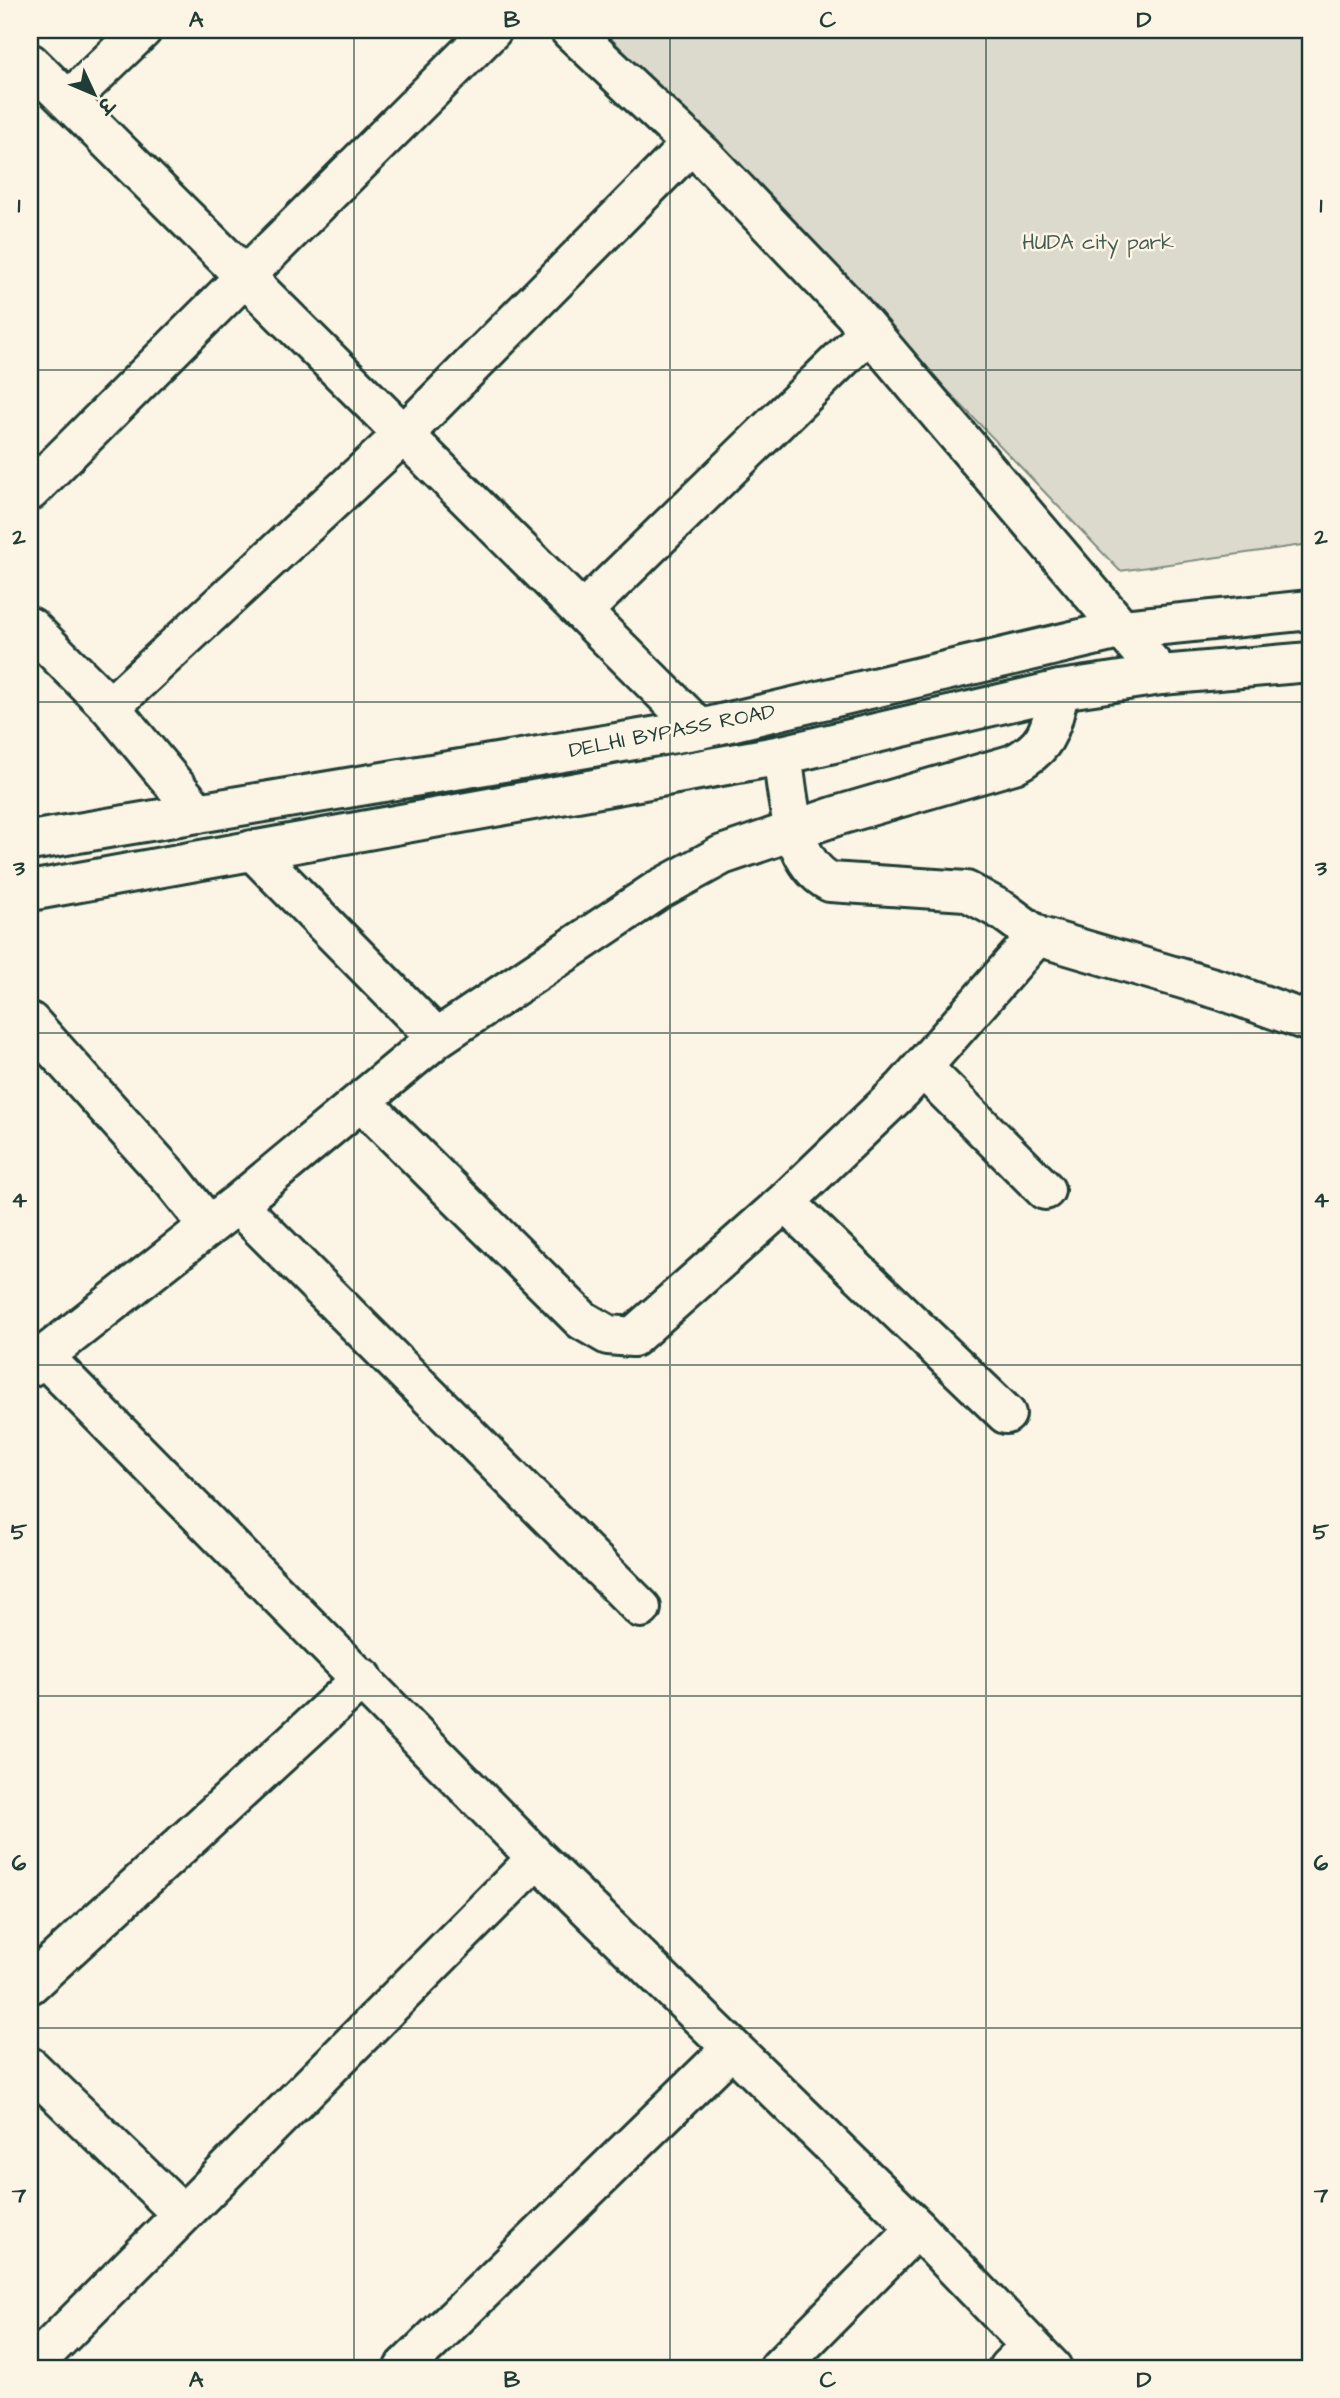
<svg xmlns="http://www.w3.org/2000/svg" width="1340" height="2398" font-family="'Architects Daughter','Playpen Sans Deva',sans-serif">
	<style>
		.park { fill: #dcdacc; stroke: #7e8c80; stroke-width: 2 }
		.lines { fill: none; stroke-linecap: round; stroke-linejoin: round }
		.street-casing { stroke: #1f3d34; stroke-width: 44 }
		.secondary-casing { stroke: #1f3d34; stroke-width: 44 }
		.street { stroke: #fcf5e5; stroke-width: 38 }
		.secondary { stroke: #fcf5e5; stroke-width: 38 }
		.grid { fill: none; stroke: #1f3d34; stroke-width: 2; stroke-opacity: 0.55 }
		.labels { text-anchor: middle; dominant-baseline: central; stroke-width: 5; stroke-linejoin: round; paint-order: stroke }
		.park-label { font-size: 21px; fill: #455c52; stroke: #fcf5e5 }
		.street-label { font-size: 21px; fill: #1f3d34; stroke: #fcf5e5 }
		.neatline { fill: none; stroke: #1f3d34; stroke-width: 2.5 }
		.grid-label { font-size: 23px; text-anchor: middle; font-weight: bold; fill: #1f3d34 }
	</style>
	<rect width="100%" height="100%" fill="#fcf5e5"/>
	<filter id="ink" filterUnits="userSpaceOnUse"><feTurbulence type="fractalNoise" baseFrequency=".0143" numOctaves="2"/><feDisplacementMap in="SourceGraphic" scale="14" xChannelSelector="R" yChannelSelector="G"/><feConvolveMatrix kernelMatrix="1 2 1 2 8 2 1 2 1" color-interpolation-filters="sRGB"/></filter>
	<g filter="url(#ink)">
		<path class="park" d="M603,30H1310V544L1120,571Z"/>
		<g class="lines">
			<g class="street-casing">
				<path id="street" d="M570,30L702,154L852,311L1161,675
					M30,63L700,729
					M68,101L142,30
					M30,491L492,30
					M582,612L869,332
					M30,627L110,707L198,813
					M110,707L403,435L691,144
					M782,755C789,795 789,861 830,882L966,891L1003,911L1037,936
					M252,850L437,1038
					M30,1022L173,1181L209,1226
					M923,1068L1045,1190
					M361,1101L582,1320L608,1335L633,1337L785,1202L903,1089L1037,936L1224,991L1310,1022
					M785,1202L1006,1414
					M237,1204L641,1608
					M43,1356L537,1858L917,2228L1052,2368
					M30,1367L237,1204L437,1038L658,890L722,855L836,816L1014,764C1050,745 1050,727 1060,690
					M30,1984L363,1678
					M30,2067L182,2214
					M30,2368L537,1858
					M404,2368L732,2048
					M779,2368L917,2228
					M1008,2368L1030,2346"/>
			</g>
			<g class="secondary-casing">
				<path id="secondary" d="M30,841L700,729L1123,629L1310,610
					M30,891L782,755L1060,690L1161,675L1310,662"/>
			</g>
			<use href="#street" class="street"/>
			<use href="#secondary" class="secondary"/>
		</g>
	</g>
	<path class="grid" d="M354,30V2368M670,30V2368M986,30V2368M30,370H1310M30,702H1310M30,1033H1310M30,1365H1310M30,1696H1310M30,2028H1310"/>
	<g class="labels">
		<g class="park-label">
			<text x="1098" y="242">HUDA city park</text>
		</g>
		<g class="street-label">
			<text transform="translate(672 731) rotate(-11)">DELHI BYPASS ROAD</text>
		</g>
	</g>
	<rect width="1340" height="2398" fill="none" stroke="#fcf5e5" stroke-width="77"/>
	<g transform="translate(94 94) rotate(134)" stroke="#fcf5e5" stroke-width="5" paint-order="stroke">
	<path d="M0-5L12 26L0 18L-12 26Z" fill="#1f3d34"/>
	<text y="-10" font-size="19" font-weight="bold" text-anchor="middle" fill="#1f3d34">उ</text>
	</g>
	<rect x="38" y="38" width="1264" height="2322" class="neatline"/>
	<g class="grid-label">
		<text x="196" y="27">A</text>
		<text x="512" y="27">B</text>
		<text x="828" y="27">C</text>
		<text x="1144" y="27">D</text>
		<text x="19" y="212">1</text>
		<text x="1321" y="212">1</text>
		<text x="19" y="544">2</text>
		<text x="1321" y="544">2</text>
		<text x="19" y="875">3</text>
		<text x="1321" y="875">3</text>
		<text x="19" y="1207">4</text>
		<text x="1321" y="1207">4</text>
		<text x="19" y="1539">5</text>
		<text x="1321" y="1539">5</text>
		<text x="19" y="1870">6</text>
		<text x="1321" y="1870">6</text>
		<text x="19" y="2202">7</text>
		<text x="1321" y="2202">7</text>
		<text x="196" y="2387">A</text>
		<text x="512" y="2387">B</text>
		<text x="828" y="2387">C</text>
		<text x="1144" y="2387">D</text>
	</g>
</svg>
